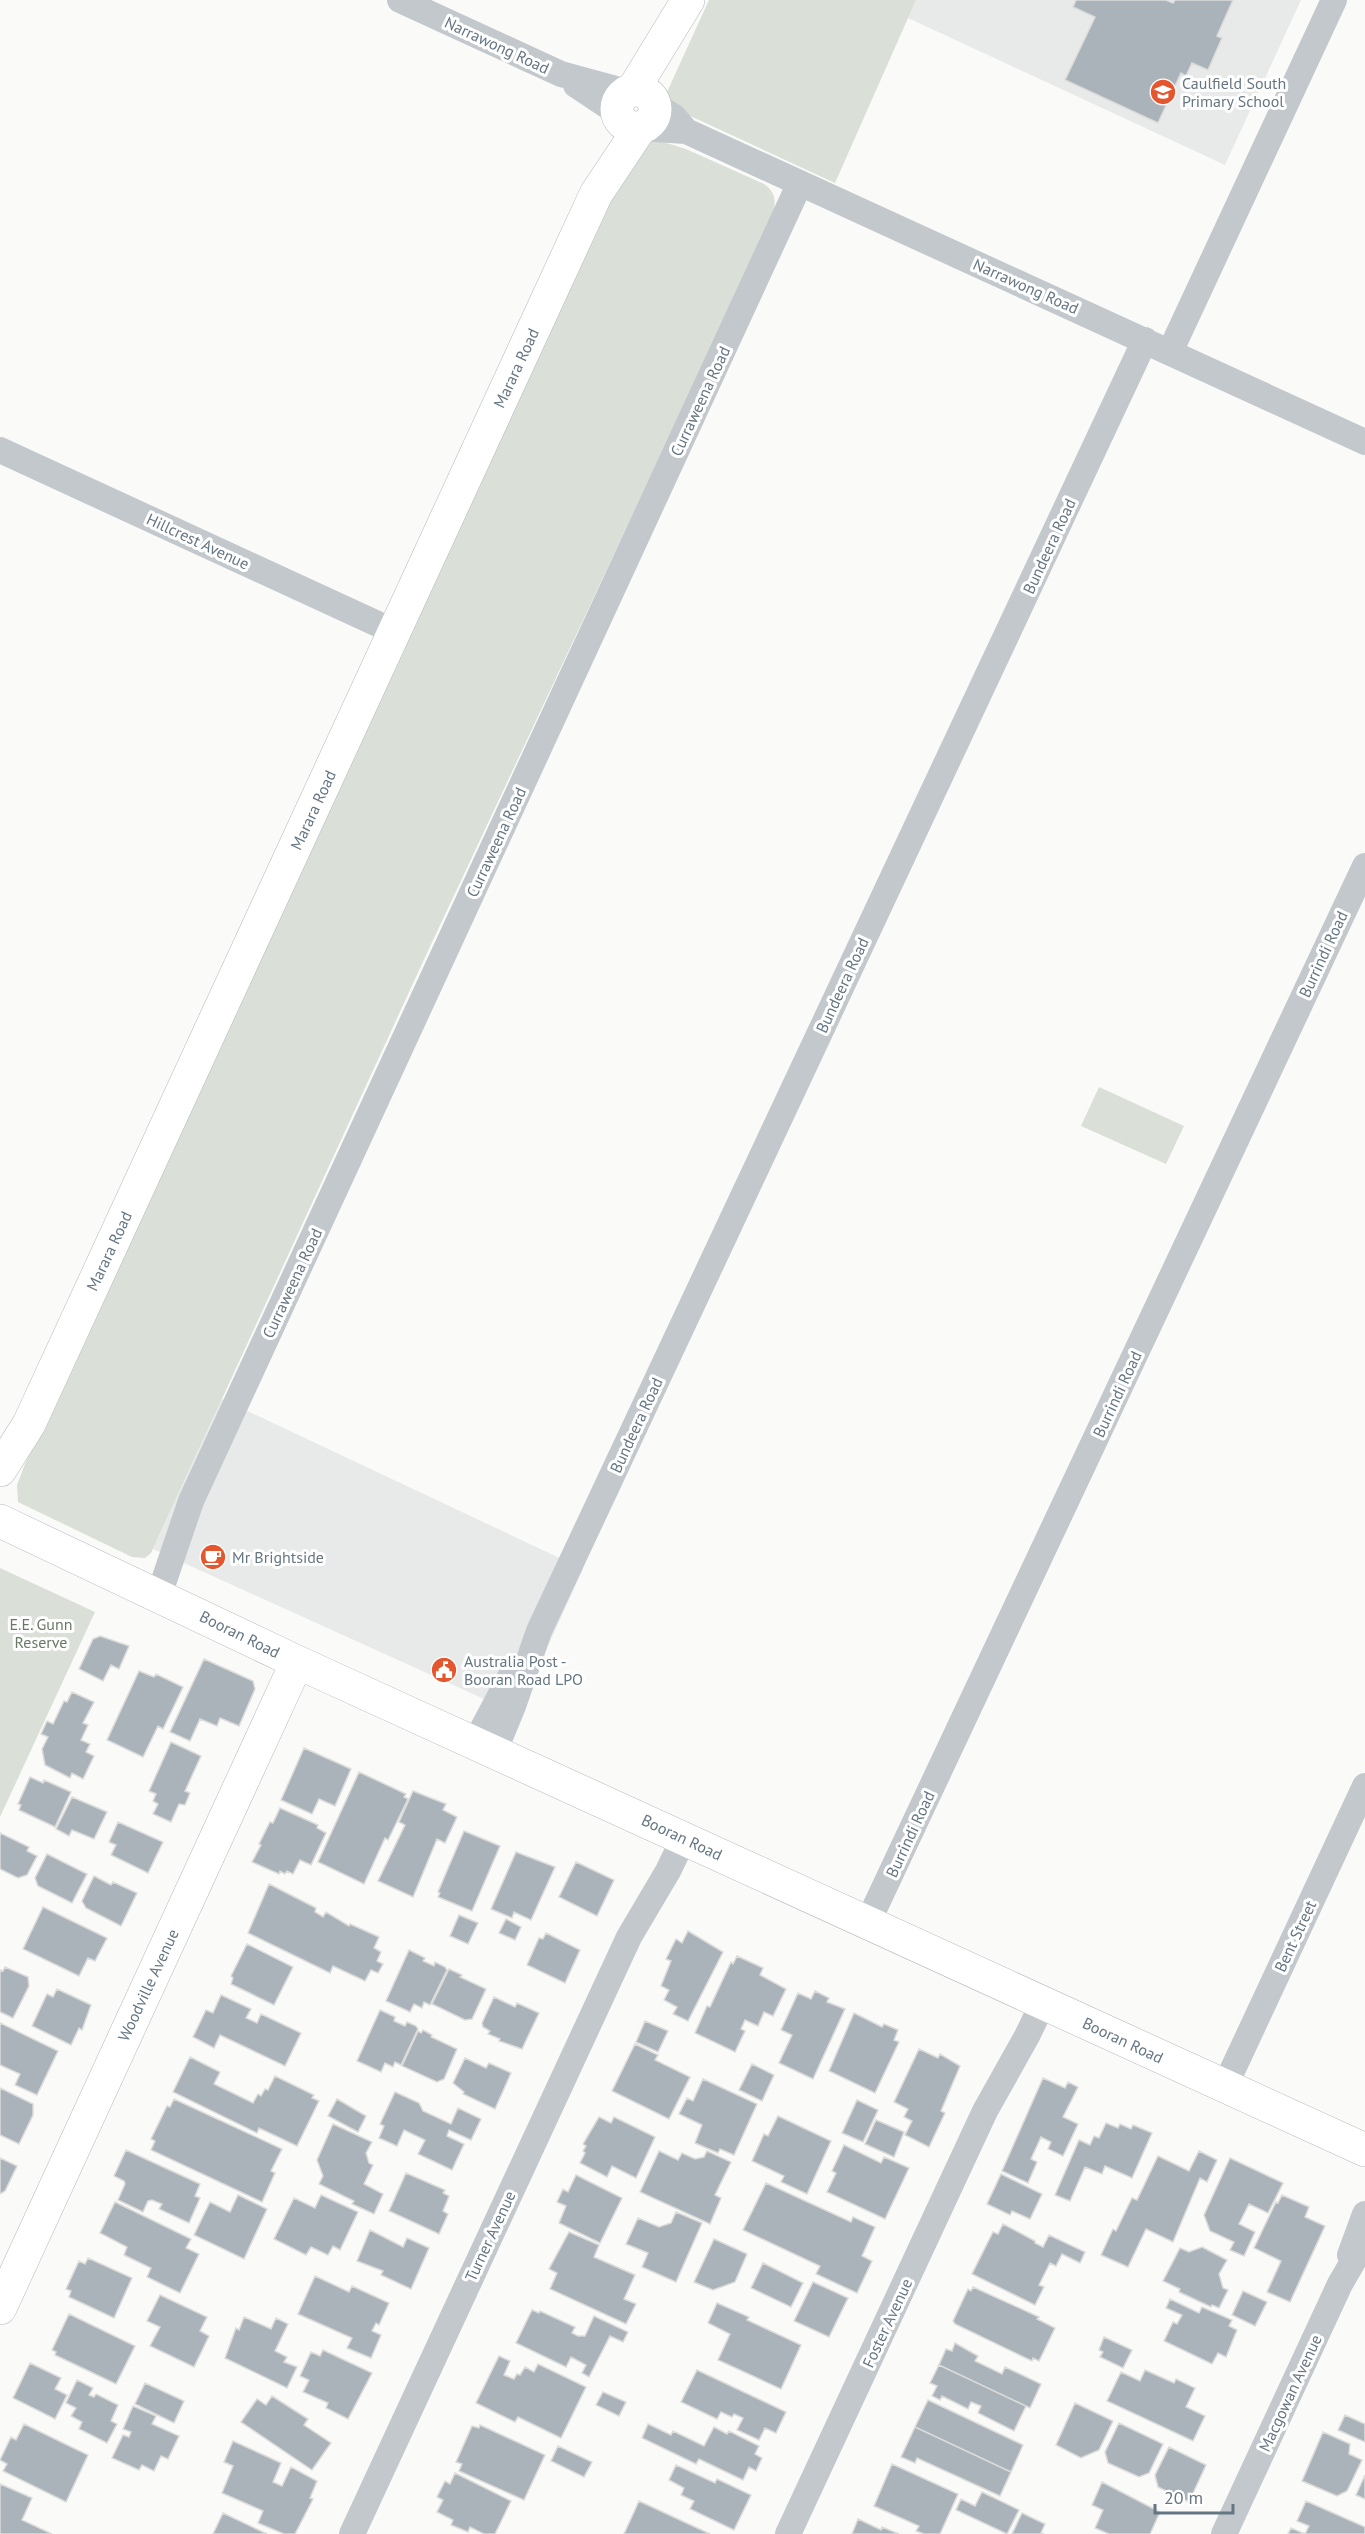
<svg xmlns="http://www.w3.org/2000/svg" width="1365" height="2534" font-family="'PT Sans',sans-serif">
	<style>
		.built { fill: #e8e9e9 }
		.green { fill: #dadfd7 }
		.building { fill: #aab3b9; stroke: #dcdcda; stroke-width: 1.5 }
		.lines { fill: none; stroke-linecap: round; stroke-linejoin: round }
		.secondary-casing { stroke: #b3babf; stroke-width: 34 }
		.street { stroke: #c3c8cc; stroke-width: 26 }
		.secondary { stroke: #fff; stroke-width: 33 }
		.labels { text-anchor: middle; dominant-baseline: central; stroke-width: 6; stroke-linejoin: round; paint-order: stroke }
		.street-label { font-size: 16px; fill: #657683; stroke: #fff }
		.poi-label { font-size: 16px; fill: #657683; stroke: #fff; text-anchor: start }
		.park-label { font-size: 16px; fill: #687a64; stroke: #fff }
	</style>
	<rect width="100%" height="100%" fill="#fafaf8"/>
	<path class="built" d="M916,0H1301L1225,165L908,18Z
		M222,1399L583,1569L517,1714L153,1549Z"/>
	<path class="green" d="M709,0H916L835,183L686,114L672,104L667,92Z
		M657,140L686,149L764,184C777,193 776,203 772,217L427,953L151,1553L145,1558L132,1557L18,1502L17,1485L25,1464L623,169L641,141Z
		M1099,1087L1184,1126L1166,1164L1081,1126Z
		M0,1568L95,1612L0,1817Z"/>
	<path class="building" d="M1076,0H1166L1173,3L1175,0H1233L1217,36L1222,38L1208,70L1192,63L1186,76L1181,73L1158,123L1065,80L1095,17L1073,7Z
		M100,1636L129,1646L119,1669L111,1665L103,1681L79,1669L93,1639Z
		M204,1659L253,1681L255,1689L239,1726L220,1718L217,1726L200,1719L190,1741L170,1732Z
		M139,1671L154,1677L156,1674L183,1687L163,1729L158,1726L143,1757L107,1740Z
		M72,1692L94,1702L83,1723L88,1725L81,1740L90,1744L86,1752L94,1756L83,1779L72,1773L70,1778L45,1765L42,1749L48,1737L41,1734L47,1721L53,1724L64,1701L67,1702Z
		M171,1742L201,1756L185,1791L190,1793L185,1805L179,1804L171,1822L153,1814L158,1804L153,1801L156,1794L149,1791Z
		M304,1748L351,1769L335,1806L319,1799L312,1814L281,1800Z
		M359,1772L406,1794L404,1797L408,1799L388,1840L385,1838L364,1884L318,1862Z
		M30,1777L43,1783L44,1780L71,1792L55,1827L19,1810L21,1805L18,1804Z
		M413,1791L446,1804L443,1810L457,1817L445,1843L437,1839L413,1897L378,1881L405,1825L399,1822Z
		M72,1797L107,1812L94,1839L72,1830L69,1836L56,1829Z
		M280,1808L318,1825L317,1828L326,1833L311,1865L300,1860L293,1874L287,1871L285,1874L280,1871L279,1874L252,1862L261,1845L259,1844L270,1822L273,1823Z
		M118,1822L163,1842L148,1873L111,1855L116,1845L109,1842Z
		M464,1831L500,1846L472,1911L438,1897L440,1893L438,1892Z
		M0,1833L29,1847L27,1851L37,1856L27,1875L18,1878L0,1869Z
		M516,1852L555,1867L531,1920L514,1912L512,1918L491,1909Z
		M47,1854L87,1874L72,1903L38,1886L35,1878Z
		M576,1862L614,1880L597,1916L559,1897Z
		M94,1876L111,1885L113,1882L137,1893L121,1926L86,1908L82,1901Z
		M269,1884L316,1908L315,1912L323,1917L326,1912L349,1926L350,1924L379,1937L374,1948L381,1952L377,1961L383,1964L378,1973L371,1970L365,1981L333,1966L330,1973L248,1933Z
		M43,1907L107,1938L95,1961L88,1958L79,1976L23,1949Z
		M459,1915L478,1923L468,1944L450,1936Z
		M506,1919L521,1927L515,1940L499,1933Z
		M688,1931L723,1952L688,2021L673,2014L677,2007L664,2000L669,1990L661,1986L671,1961L666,1959L676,1939L682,1943Z
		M546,1933L580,1950L565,1983L527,1965L539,1938L543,1939Z
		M247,1944L293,1967L274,2005L231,1984L233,1978L231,1976Z
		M409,1950L425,1958L423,1961L434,1966L435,1962L445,1967L447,1970L430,2005L424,2002L422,2008L414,2004L410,2012L386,2001Z
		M737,1956L763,1968L760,1975L786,1989L773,2016L764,2012L758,2026L745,2020L741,2029L745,2031L735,2052L695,2033L707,2006L710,2007L731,1962L733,1964Z
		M5,1967L28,1977L29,1986L13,2018L0,2012V1970L3,1971Z
		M449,1969L462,1975L460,1977L486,1989L472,2019L465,2020L432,2004Z
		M57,1989L91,2005L82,2030L79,2028L71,2045L32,2026L47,1994L53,1997Z
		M815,1991L829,1998L827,2002L845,2009L813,2079L779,2063L792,2035L781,2030L798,1993L811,1999Z
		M221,1995L251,2009L246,2018L257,2023L261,2014L301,2033L285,2066L220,2035L214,2048L193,2037L206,2010L213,2013Z
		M494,1997L515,2007L517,2003L539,2013L522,2049L499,2041L500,2039L488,2034L490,2031L483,2027L482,2023Z
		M380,2010L395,2017L394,2021L405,2026L407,2022L416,2026L418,2029L401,2065L395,2062L393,2067L385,2063L381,2072L357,2061Z
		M854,2013L882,2027L884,2024L898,2030L894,2040L899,2042L875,2093L829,2071Z
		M645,2021L668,2031L658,2052L636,2042Z
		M0,2023L58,2051L37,2095L15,2085L20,2074L0,2065Z
		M423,2030L432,2035L431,2037L457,2049L444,2079L437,2082L402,2066L418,2031L421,2033Z
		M635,2044L658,2055L655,2060L690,2077L669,2119L612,2091Z
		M919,2049L938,2058L940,2054L960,2066L941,2111L945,2113L929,2147L905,2135L912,2121L904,2117L908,2109L894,2102Z
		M190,2057L220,2072L214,2084L253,2103L258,2094L261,2096L265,2089L268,2090L275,2076L314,2095L312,2098L319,2101L297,2146L259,2128L257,2133L173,2092Z
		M465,2058L486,2068L489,2063L511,2073L495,2109L463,2094L464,2092L453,2083Z
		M752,2064L774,2075L762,2101L739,2090Z
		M1043,2078L1065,2088L1068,2082L1078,2087L1063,2117L1078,2124L1063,2156L1048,2149L1051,2142L1041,2137L1031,2159L1037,2162L1028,2183L1002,2171Z
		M703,2079L757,2104L734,2155L720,2149L718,2153L695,2143L702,2125L679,2114L687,2098L693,2101Z
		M0,2088L33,2104V2115L19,2144L0,2135Z
		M395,2092L419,2103L423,2111L451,2124L458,2108L481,2119L471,2140L449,2130L447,2136L464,2144L452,2170L418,2154L425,2140L404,2130L397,2146L379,2138L384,2126L380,2124Z
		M174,2099L282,2149L271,2171L275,2173L262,2202L151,2150L155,2141L151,2139L167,2106L170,2107Z
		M337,2099L366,2116L358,2132L328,2116Z
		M857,2100L878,2110L863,2142L842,2133Z
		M778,2116L831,2141L807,2194L781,2182L784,2176L752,2161L764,2134L768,2136Z
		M599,2117L611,2123L614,2117L655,2137L636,2178L612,2166L607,2177L580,2163L585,2153L583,2151L586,2146L583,2144Z
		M876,2120L904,2132L894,2157L865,2144Z
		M1106,2123L1118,2128L1120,2124L1131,2129L1133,2125L1152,2133L1132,2178L1105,2166L1102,2174L1085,2167L1070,2201L1055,2195L1079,2140L1090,2145L1094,2136L1099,2138Z
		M333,2124L372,2142L366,2153L369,2163L373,2165L364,2184L383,2194L374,2214L352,2204L354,2201L319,2184L323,2176L317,2160Z
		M844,2145L881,2163L884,2157L909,2168L885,2219L827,2192L836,2173L832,2171Z
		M126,2150L200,2184L195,2196L200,2198L189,2223L159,2209L162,2204L152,2200L148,2201L143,2212L118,2200L125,2184L124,2181L114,2176Z
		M659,2151L678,2160L682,2153L695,2159L704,2157L707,2151L731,2162L715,2195L721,2198L710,2224L640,2192Z
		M1199,2151L1217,2160L1207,2182L1200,2178L1173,2242L1146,2229L1128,2267L1101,2255L1113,2229L1116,2231L1132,2198L1137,2200L1158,2156L1189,2171Z
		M0,2158L17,2166L5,2191L0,2194Z
		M1230,2158L1283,2183L1268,2213L1249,2204L1239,2224L1255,2232L1244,2256L1230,2250L1234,2242L1210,2231L1204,2215Z
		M406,2173L445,2190L443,2193L449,2196L443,2211L448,2214L439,2234L389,2211Z
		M1001,2174L1042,2194L1030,2219L1012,2211L1010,2215L987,2204Z
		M576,2175L622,2198L600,2243L559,2223L566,2206L557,2202L563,2189L568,2192Z
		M766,2183L851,2222L853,2217L875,2227L862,2256L872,2261L857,2293L816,2274L820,2266L743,2230Z
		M238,2195L267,2209L244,2259L194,2235L210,2202L230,2212Z
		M321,2195L358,2212L340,2250L333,2246L328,2255L311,2247L306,2255L274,2239L294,2198L315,2208Z
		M1282,2195L1309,2207L1305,2217L1325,2226L1290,2302L1267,2292L1281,2261L1254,2248L1276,2202L1278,2203Z
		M115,2202L191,2239L186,2248L199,2254L180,2293L147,2277L151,2268L124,2255L127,2247L100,2233Z
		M676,2212L702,2223L676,2282L642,2267L648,2253L626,2244L638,2218L659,2227L671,2223Z
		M1003,2224L1035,2241V2243L1043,2247L1049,2235L1085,2252L1080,2263L1062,2254L1056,2266L1050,2263L1039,2285L1044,2287L1035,2305L972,2274L993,2232L998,2234Z
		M370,2230L403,2247L407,2238L429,2248L411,2289L381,2275L383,2271L357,2261Z
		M569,2232L599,2245L594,2257L635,2275L624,2299L636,2304L626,2324L550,2289L557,2273L549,2269Z
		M714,2239L747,2254L735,2282L713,2290L694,2282Z
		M1202,2247L1227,2260L1219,2274L1223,2288L1228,2290L1219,2308L1212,2305L1211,2307L1179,2292L1180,2289L1163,2281L1180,2248L1189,2252Z
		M88,2258L132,2278L114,2318L69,2297L71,2291L66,2289L79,2261L85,2264Z
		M763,2263L803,2283L791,2307L751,2288Z
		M315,2276L349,2292L352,2286L389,2303L379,2325L376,2323L372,2331L381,2335L371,2358L347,2348L352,2338L298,2314Z
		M813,2282L848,2298L829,2337L794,2321Z
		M973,2287L1039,2317L1037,2319L1055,2328L1039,2361L1033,2358L1032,2361L955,2324L953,2321L968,2289L971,2291Z
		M1243,2291L1267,2302L1255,2326L1232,2315Z
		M160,2295L207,2317L200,2331L209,2336L194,2367L150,2346L160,2327L147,2321Z
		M1170,2299L1199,2313L1202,2307L1232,2320L1229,2326L1237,2330L1226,2357L1218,2353L1212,2364L1164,2341L1173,2322L1177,2324L1182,2315L1166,2308Z
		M717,2303L749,2317L747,2320L801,2345L781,2389L718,2360L730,2334L708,2323Z
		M532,2310L539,2313L540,2311L575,2327L572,2333L578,2336H585L594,2316L628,2332L623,2342L610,2336L589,2377L582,2373L586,2365L571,2357L566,2367L516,2343Z
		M69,2314L135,2346L116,2384L55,2355L56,2352L52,2350Z
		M244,2317L271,2329L276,2318L288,2324L275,2351L287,2357L284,2362L297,2367L287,2388L225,2358L236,2328L239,2330Z
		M1104,2337L1132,2350L1123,2368L1100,2357L1103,2352L1099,2350Z
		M955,2343L978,2356L975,2361L1002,2374L1005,2367L1041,2384L1030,2408L939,2365L946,2349L952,2351Z
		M323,2350L372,2373L348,2419L326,2408L328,2403L303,2392L309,2380L300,2376L311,2352L320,2356Z
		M499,2356L510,2361L504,2375L514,2379L517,2374L520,2375L525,2367L534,2372L538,2364L586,2387L561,2438L518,2417L515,2422L476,2403Z
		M30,2363L61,2378L55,2389L67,2395L55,2419L13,2398Z
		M939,2365L1026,2406L1014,2431L978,2413L981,2406L971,2402L968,2409L942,2396L940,2400L932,2396L937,2386L930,2383Z
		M697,2370L786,2412L776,2433L765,2428L759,2440L737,2430L743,2418L734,2414L732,2417L721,2412L717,2419L681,2402Z
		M1145,2370L1174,2383L1176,2379L1195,2388L1186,2407L1205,2416L1193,2441L1107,2401L1121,2372L1140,2381Z
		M77,2380L93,2388L89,2395L94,2397L96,2394L118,2405L111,2421L117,2424L107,2443L79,2429L82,2422L71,2416L76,2408L66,2403Z
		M145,2383L184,2401L174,2423L135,2404Z
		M603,2392L626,2402L619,2416L596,2405Z
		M272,2396L308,2419L304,2425L331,2443L312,2470L241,2422L257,2399L266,2405Z
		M928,2400L1023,2445L1011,2472L915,2427Z
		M1075,2403L1113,2421L1099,2450L1081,2458L1056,2445Z
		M133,2406L156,2416L152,2424L179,2436L168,2459L161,2456L154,2471L142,2465L139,2470L112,2458L123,2435L129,2437L131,2432L123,2429Z
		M1345,2415L1365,2424V2442L1338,2430Z
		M1119,2423L1163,2444L1149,2473L1139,2477L1108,2463L1105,2452Z
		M24,2424L88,2455L66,2502L3,2471L7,2464L0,2460L11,2437L16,2440Z
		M648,2424L671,2435L673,2431L704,2446L714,2427L727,2434L729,2431L759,2446L755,2454L762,2458L756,2471L749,2467L743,2480L699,2459L696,2464L642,2438Z
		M480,2425L545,2455L524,2500L459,2471L462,2464L456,2462L472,2426L479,2428Z
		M915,2427L1011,2472L1000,2496L917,2458L915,2463L901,2457Z
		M1323,2432L1350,2444L1349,2454L1362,2460L1347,2491L1337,2496L1302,2481Z
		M233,2441L281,2463L273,2482L282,2486L291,2467L317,2481L310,2498L313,2499L295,2534H284L258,2523L263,2511L222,2493L233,2466L224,2462Z
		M558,2446L592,2462L584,2477L551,2461Z
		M1169,2447L1206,2465L1189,2502L1158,2487L1155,2475Z
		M892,2464L958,2494L940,2534H924L916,2531L919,2526L874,2506Z
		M676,2465L715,2483L717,2479L751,2495L734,2530L690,2509L694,2501L681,2495L684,2488L669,2480Z
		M455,2473L511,2501L495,2534H484L470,2527L468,2532L451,2525L453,2520L437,2512L443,2500L437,2497L445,2481L450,2484Z
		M1365,2475V2499L1356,2495Z
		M1102,2482L1160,2512L1150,2534H1109L1095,2528L1103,2510L1092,2505Z
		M0,2484L32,2498L22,2520L52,2534H0Z
		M982,2492L1019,2510L1007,2534L956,2510L961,2499L975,2506Z
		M639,2501L710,2534H624Z
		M1306,2501L1365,2527V2534H1288L1291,2528L1305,2534L1309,2526L1297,2521Z
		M223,2513L267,2534H213Z
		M1022,2513L1045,2524L1041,2533L1044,2534H1012Z
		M858,2519L881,2530L882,2527L899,2534H852Z"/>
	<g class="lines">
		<g class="secondary-casing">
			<path id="secondary" d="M617 109a19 19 0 1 1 38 0a19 19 0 1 1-38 0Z
				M633,90L688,0
				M0,1470L29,1424L596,194L640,128
				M0,1521L297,1662L1365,2150
				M0,2308L297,1662"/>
		</g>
		<path class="street" d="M400,0L561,74L627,92
			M576,85L618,113
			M655,105L674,117L686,131
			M646,126L655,129L686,131L1365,442
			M1170,352L1334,0
			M0,450L395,632
			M159,1595L191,1501L800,183
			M475,1743L510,1677
			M494,1752L513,1706L539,1631L1145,340
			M868,1922L1365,866
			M1225,2086L1365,1786
			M1350,2255L1365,2214
			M352,2534L629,1937L668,1871L684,1838
			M788,2534L985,2111L1027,2036L1043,2003
			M1224,2534L1340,2284L1365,2241"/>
		<use href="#secondary" class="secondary"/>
	</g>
	<defs>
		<g id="school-disc" transform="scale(1.35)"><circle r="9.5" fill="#e4572e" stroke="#fff"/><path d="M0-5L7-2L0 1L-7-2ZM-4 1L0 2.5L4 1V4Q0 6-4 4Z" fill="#fff"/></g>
		<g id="cafe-disc" transform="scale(1.35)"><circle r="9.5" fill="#e4572e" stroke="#fff"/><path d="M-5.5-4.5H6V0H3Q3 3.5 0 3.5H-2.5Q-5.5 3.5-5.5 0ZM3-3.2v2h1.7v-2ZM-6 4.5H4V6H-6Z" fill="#fff"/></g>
		<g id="civic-disc" transform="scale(1.35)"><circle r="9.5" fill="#e4572e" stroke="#fff"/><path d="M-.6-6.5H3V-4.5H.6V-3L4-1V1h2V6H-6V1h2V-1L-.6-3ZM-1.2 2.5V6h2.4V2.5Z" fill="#fff"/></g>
	</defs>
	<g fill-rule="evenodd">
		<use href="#school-disc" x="1163" y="92"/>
		<use href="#cafe-disc" x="213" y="1557"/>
		<use href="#civic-disc" x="444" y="1670"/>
	</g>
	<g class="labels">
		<g class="street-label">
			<text transform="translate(497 45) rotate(25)">Narrawong Road</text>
			<text transform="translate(1026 286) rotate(24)">Narrawong Road</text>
			<text transform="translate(516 368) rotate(-65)">Marara Road</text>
			<text transform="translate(700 401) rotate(-65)">Curraweena Road</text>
			<text transform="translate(198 541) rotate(25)">Hillcrest Avenue</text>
			<text transform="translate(1049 546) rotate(-65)">Bundeera Road</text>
			<text transform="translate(313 810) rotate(-65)">Marara Road</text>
			<text transform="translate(496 842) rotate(-65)">Curraweena Road</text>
			<text transform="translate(1323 954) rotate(-65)">Burrindi Road</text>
			<text transform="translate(842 985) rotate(-65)">Bundeera Road</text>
			<text transform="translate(109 1251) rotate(-65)">Marara Road</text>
			<text transform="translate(292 1283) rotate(-65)">Curraweena Road</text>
			<text transform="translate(1117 1394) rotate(-65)">Burrindi Road</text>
			<text transform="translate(636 1425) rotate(-65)">Bundeera Road</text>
			<text transform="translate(240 1634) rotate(26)">Booran Road</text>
			<text transform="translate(910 1834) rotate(-65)">Burrindi Road</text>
			<text transform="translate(682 1837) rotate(25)">Booran Road</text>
			<text transform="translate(1295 1936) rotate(-65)">Bent Street</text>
			<text transform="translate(148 1985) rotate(-65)">Woodville Avenue</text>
			<text transform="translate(1123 2040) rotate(25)">Booran Road</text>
			<text transform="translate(490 2236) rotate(-65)">Turner Avenue</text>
			<text transform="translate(887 2323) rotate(-65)">Foster Avenue</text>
			<text transform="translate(1290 2393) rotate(-65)">Macgowan Avenue</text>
		</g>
		<g class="poi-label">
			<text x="1182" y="83">Caulfield South<tspan x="1182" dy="18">Primary School</tspan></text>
			<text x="232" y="1557">Mr Brightside</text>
			<text x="464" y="1661">Australia Post -<tspan x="464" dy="18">Booran Road LPO</tspan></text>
		</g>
		<g class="park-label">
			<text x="41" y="1624">E.E. Gunn<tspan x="41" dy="18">Reserve</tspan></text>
		</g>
	</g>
	<path d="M1155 2504v9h78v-9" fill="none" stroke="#657683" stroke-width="3"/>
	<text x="1164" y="2504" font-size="18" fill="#657683" stroke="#ffffff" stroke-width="4.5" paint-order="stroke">20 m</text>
</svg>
